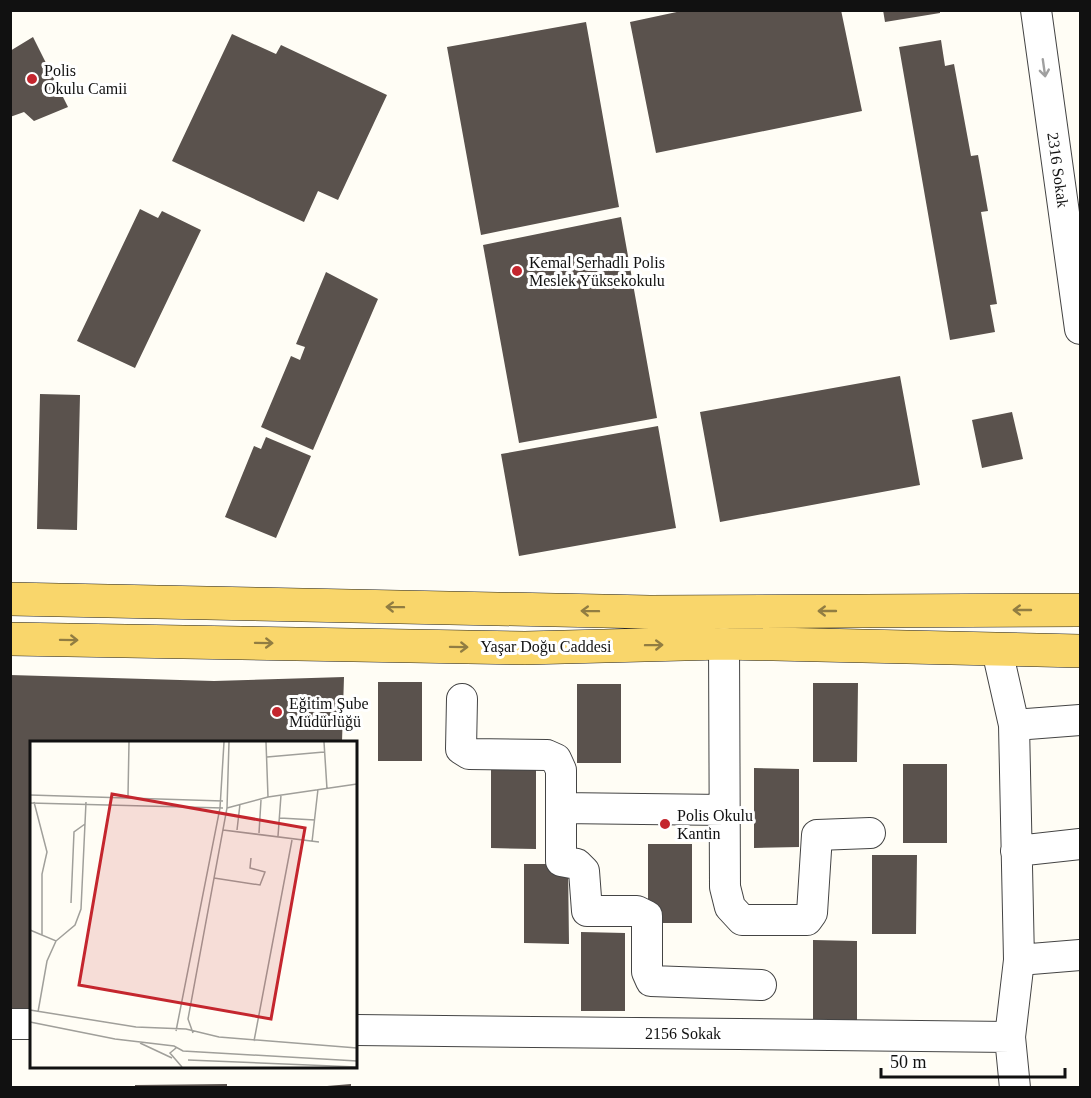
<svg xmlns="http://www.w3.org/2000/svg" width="1091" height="1098" font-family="Georgia,serif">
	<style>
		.building { fill: #5a524d }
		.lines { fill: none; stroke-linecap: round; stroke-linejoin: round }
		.minor-casing { stroke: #444; stroke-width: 32 }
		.major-casing { stroke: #222; stroke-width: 34 }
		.minor { stroke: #fff; stroke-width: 30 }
		.major { stroke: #f9d66b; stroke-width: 33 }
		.oneway { stroke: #a0a0a0 }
		.oneway2 { stroke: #917d42 }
		.poi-dot { fill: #c4262e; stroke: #fff; stroke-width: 2 }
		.labels { text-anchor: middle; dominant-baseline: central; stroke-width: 6; stroke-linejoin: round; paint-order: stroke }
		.poi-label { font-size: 16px; fill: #111; stroke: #fff; text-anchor: start }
		.street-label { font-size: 16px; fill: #111; stroke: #fff }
		.inset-road { fill: none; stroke: #a09f9a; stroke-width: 1.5 }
		.view { fill: #c4262e; fill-opacity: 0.15; stroke: #c4262e; stroke-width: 3 }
		.inset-edge { fill: none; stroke: #111; stroke-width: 3 }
	</style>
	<rect width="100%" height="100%" fill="#fffdf5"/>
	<path class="building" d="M686,10H841L862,111L656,153L630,22Z
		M883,10H940V13L885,22Z
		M586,22L619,207L481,235L447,47Z
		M232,34L276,54L281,45L387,95L338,200L318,191L304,222L172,161Z
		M33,37L68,107L34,121L24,112L10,117V51Z
		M941,40L945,66L954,64L971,156L978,155L988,211L981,212L997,304L990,305L995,332L950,340L899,47Z
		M140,209L158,218L162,211L201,230L135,368L77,341Z
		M621,217L657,418L519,443L483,245Z
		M326,272L378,299L313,450L261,427L291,356L300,360L305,347L296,344Z
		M900,376L920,485L720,522L700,412Z
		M40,394L80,395L77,530L37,529Z
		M1012,412L1023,459L982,468L972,420Z
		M658,426L676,528L519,556L501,454Z
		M266,437L311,456L276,538L225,517L254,446L261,449Z
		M10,675L214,681L344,677L342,742H32V1009H10Z
		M378,682H422V761H378Z
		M813,683H858L857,762H813Z
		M577,684H621V763H577Z
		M903,764H947V843H903Z
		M754,768L799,769V847L754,848Z
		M491,769H536V849L491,848Z
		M648,844H692V923H648Z
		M872,855H917L916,934H872Z
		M524,864H568L569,944L524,943Z
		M581,932L625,933V1011H581Z
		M813,940L857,941V1020H813Z
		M227,1084V1088H135V1085Z
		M351,1084V1088H327V1086Z"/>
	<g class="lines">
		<g class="minor-casing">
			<path id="minor" d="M1036,10L1080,329
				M724,643L725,887L730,907L742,920H807L812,913L817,835L870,833
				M997,650L1014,725L1019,960L1010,1037L1015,1088
				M462,699L461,749L469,754L547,755L556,759L561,770V808L724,810
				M1014,725L1080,720
				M561,808V861L577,864L584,871L587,911H637L647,916V972L651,981L761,985
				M1016,851L1080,844
				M1019,960L1080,955
				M10,1024H32
				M356,1030L1010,1037"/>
		</g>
		<g class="major-casing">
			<path id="major" d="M10,599L650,612L1080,610
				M10,639L525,648L724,643L1080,651"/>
		</g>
		<use href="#minor" class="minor"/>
		<use href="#major" class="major"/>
	</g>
	<defs><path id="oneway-shaft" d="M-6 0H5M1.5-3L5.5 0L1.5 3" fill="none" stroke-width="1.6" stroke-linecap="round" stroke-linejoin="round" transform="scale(1.5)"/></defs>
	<use class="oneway" href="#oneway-shaft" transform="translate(1044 68) rotate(82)"/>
	<g class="oneway2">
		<use href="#oneway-shaft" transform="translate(395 607) rotate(-179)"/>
		<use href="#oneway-shaft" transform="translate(1022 610) rotate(180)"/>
		<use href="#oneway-shaft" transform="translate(590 611) rotate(-179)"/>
		<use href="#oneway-shaft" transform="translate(827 611) rotate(180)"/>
		<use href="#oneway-shaft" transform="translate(69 640) rotate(1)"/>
		<use href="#oneway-shaft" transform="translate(264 643) rotate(1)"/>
		<use href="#oneway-shaft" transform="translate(654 645) rotate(-1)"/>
		<use href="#oneway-shaft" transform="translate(459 647) rotate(1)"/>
	</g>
	<g class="poi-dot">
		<circle cx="32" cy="79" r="6"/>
		<circle cx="517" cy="271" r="6"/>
		<circle cx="277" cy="712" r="6"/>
		<circle cx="665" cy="824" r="6"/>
	</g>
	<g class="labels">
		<g class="poi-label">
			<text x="44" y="70">Polis<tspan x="44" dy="18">Okulu Camii</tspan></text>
			<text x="529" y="262">Kemal Serhadlı Polis<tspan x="529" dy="18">Meslek Yüksekokulu</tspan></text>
			<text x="289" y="703">Eğitim Şube<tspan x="289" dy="18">Müdürlüğü</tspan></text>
			<text x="677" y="815">Polis Okulu<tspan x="677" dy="18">Kantin</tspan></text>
		</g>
		<g class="street-label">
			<text transform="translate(1058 170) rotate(82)">2316 Sokak</text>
			<text x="546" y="646">Yaşar Doğu Caddesi</text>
			<text x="683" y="1033">2156 Sokak</text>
		</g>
	</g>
	<g transform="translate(30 741)">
		<rect width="327" height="327" fill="#fffdf5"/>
		<path class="inset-road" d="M236,1L238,56M294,1L297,48M237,16L294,11M0,54L193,60M98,55L99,1M4,61L17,111L12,133V194M0,62L193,67M197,67L238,56L327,43M250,77L285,79M193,89L289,101M207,89L210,63M229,92L231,59M248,95L251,54M282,101L288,48M184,137L230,144L235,131L220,127L221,117M41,162L44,91L55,83M0,189L26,200L45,184L51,168L56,61M0,269L106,286L156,288L189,296L327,307M8,271L17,220L26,200M0,281L85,298L144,305L153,310L327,320M146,290L190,67L194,1M163,292L158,278L197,67L199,1M224,300L262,99M110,302L142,317M146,307L140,312L152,326M158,319L327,326"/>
		<path class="view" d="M82,53L275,87L241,278L49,244Z"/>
		<rect width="327" height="327" class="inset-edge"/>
	</g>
	<rect width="1091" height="1098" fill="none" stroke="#111111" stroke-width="24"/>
	<path d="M881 1068v9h184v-9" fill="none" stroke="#111111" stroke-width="3"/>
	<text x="890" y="1068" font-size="18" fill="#111111" stroke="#ffffff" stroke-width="4.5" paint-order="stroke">50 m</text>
</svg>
